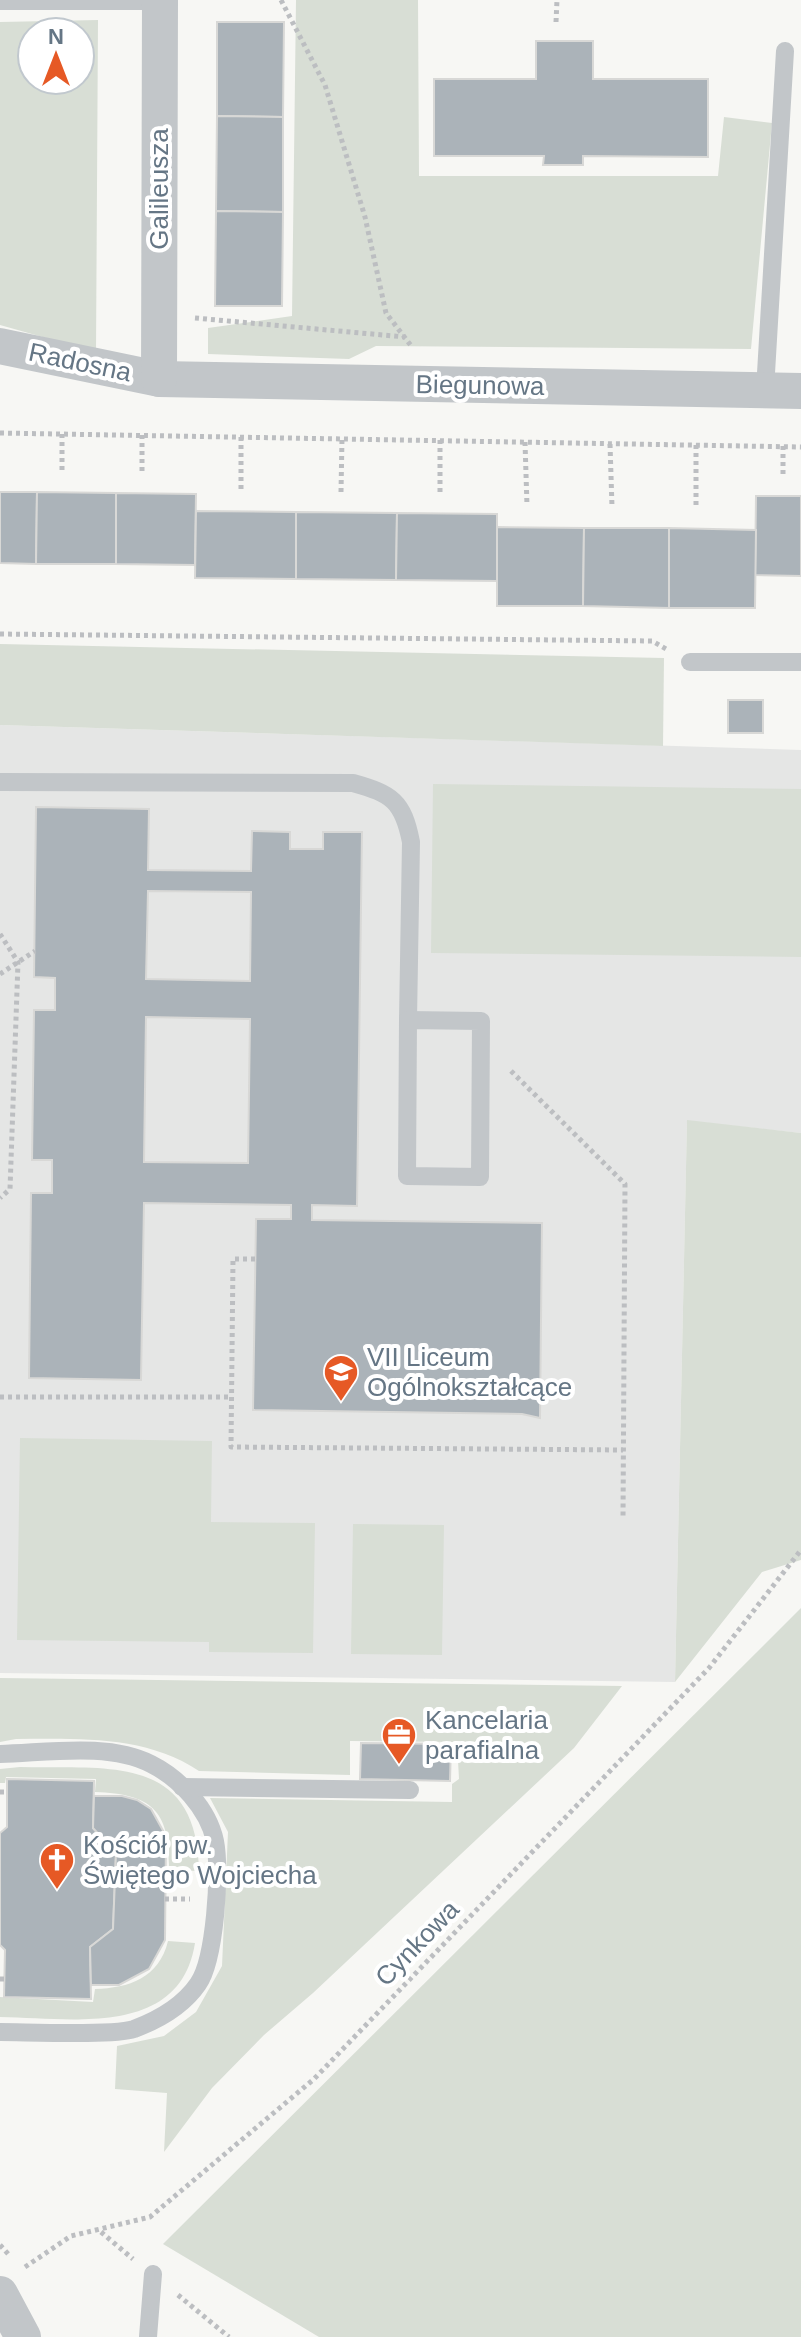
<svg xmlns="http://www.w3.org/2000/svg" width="801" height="2337" font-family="Helvetica,sans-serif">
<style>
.built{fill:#e5e6e5}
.green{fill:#d8ded5;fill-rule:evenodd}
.building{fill:#abb3b9;stroke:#d8d8d6;stroke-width:2;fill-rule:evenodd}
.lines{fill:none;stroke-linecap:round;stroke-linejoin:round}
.path{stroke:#bcbec1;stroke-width:5;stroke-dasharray:4 4;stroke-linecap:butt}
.service{stroke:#c2c6c9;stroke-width:18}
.minor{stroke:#c2c6c9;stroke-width:36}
.labels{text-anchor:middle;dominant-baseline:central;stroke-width:8;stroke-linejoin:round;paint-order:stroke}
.street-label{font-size:26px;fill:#657685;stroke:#fff}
.poi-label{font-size:26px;fill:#657685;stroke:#fff;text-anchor:start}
</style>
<rect width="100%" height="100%" fill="#f7f7f4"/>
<path class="built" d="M0 725 801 750V1133L687 1121 675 1682 0 1673Z"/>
<g class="green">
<path d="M296 0H418L419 176H718L724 117 772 123 751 349 376 346 349 359 208 354V328L292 316Z"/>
<path d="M98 20 96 352 0 325V22ZM32 32H80V80H32Z"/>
<path d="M0 644 664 658 663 746 0 725Z"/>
<path d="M433 784 801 789V957L431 953Z"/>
<path d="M687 1120 801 1133V1560L762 1572 675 1682Z"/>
<path d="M20 1438 212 1441 211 1522 315 1523 313 1653 209 1652V1642L17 1640Z"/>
<path d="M353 1524 444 1525 442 1655 351 1654Z"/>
<path d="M801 1608V2337H319L163 2244Z"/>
<path d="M0 1678 622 1686 574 1748 313 1993 264 2035 212 2088 164 2152 167 2093 115 2089 117 2046 164 2036 196 2012 222 1966 228 1832 210 1798 452 1802V1784L459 1779 457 1742 350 1741V1775L199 1771C145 1735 79 1739 16 1739L0 1742Z"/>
<path d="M20 1767C108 1769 197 1753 199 1871L169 1870C170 1812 154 1794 95 1792L96 1779 6 1777 5 1783H0V1769Z"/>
<path d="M168 1941 195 1943C180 2038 72 2018 0 2017V1997L93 2002 95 1989C129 1988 159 1978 168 1941Z"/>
</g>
<g class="building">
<path d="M217 22H284L283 117 217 116Z"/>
<path d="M536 41H593V79H708V157L583 156V165H543L544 156H434V79H536Z"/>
<path d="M217 116 283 117V212L216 211Z"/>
<path d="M216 211 283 212 282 306H215Z"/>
<path d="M0 492H37L36 564 0 563Z"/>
<path d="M37 492 116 493V564H36Z"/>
<path d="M116 493 196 494 195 565 116 564Z"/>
<path d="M756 496H801V576L755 575Z"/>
<path d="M196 511 296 512V579L195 578Z"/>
<path d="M296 512 397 513 396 580 296 579Z"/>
<path d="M397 513 497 514V581L396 580Z"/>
<path d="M497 527 584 528 583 606H497Z"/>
<path d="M584 528H669V608L583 606Z"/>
<path d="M669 528 756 530 755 608H669Z"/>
<rect x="728" y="700" width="35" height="33"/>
<path d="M36 807 149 809 148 870 251 871 252 831 290 832V849H323V832H362L357 1206 312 1205V1220L542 1223 540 1418 522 1414 253 1410 256 1219H291V1205L144 1203 141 1380 29 1378 31 1193H52V1160H32L34 1010H55V978L34 977ZM148 891 251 892 250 981 146 979ZM146 1017 250 1019 248 1163 144 1162Z"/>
<path d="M361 1743 451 1744 450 1781 360 1779Z"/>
<path d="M7 1779 94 1781 93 1828 116 1853 113 1929 90 1947 91 1999 4 1997 5 1950 0 1945V1833L7 1827Z"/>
<path d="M94 1796H122L137 1800 151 1809 166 1836 165 1940 149 1969 119 1985H91L90 1947 113 1929 116 1853 93 1828Z"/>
</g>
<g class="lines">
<g class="path">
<path d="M281 0 325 85 365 217 386 313 412 347"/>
<path d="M556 22 557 0"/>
<path d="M195 318 405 337"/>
<path d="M0 433 801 447"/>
<path d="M62 434V474"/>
<path d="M142 435V474"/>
<path d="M241 437V492"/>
<path d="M440 440V494"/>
<path d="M525 442 527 506"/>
<path d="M610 444 612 507"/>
<path d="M696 445V507"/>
<path d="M783 446V476"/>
<path d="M341 492 342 438"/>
<path d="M0 634 652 641 668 650"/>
<path d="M0 934 18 962 10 1189 0 1198"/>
<path d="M0 974 35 951"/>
<path d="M511 1071 625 1184 623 1519"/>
<path d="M255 1259H233L231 1447 623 1450"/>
<path d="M0 1397H231"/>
<path d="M0 1792H7"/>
<path d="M165 1899H190"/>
<path d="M0 1979H5"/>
<path d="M101 2232 133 2259"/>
<path d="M0 2245 10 2256"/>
<path d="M25 2267 71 2236 150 2217 314 2079 709 1668 801 1550"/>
<path d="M178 2295 229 2337"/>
</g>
<g class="service">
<path d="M0 1H160"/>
<path d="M765 390 785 51"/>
<path d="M690 662H801"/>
<path d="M0 782 353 783C392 794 403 801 411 842L408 1020"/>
<path d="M408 1020 481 1021 480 1177 407 1176Z"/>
<path d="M0 1754C46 1753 108 1742 151 1764 179 1778 208 1808 215 1841 221 1871 215 1960 198 1984 183 2006 158 2020 134 2029 113 2036 27 2032 0 2032"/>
<path d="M182 1787 410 1790"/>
<path d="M148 2337 153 2274"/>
</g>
<g class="minor">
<path d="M0 346 159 379 801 391"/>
<path d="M159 379 160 0"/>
<path d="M0 2294 23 2337"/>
</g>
</g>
<defs>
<symbol id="school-pin" viewBox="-11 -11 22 30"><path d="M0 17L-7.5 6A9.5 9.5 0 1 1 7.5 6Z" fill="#e65925" stroke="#fff"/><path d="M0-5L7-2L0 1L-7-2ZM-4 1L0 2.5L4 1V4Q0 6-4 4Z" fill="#fff"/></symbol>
<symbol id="office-pin" viewBox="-11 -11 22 30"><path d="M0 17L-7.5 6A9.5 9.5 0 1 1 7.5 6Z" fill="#e65925" stroke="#fff"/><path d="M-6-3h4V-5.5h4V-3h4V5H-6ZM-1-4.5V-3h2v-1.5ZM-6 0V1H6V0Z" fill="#fff"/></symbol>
<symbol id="church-pin" viewBox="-11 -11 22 30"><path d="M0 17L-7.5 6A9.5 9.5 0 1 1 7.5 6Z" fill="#e65925" stroke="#fff"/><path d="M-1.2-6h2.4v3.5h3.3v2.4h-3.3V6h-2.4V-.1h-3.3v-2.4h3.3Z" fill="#fff"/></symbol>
</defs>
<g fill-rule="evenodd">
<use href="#school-pin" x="321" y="1352" width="40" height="54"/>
<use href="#office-pin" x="379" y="1715" width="40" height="54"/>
<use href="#church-pin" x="37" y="1840" width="40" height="54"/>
</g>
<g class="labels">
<g class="street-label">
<text transform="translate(159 189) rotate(-90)">Galileusza</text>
<text transform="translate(80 362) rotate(12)">Radosna</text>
<text transform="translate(480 385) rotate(1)">Biegunowa</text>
<text transform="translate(417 1943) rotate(-46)">Cynkowa</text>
</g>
<g class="poi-label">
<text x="367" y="1357">VII Liceum<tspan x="367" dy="30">Ogólnokształcące</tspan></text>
<text x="425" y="1720">Kancelaria<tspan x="425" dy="30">parafialna</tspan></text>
<text x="83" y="1845">Kościół pw.<tspan x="83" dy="30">Świętego Wojciecha</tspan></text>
</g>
</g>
<g transform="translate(56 56)"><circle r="38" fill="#ffffff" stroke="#c1c8ce" stroke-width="2"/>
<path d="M0-6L14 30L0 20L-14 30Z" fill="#e65925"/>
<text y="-12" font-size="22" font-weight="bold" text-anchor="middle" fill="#657685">N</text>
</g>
</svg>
